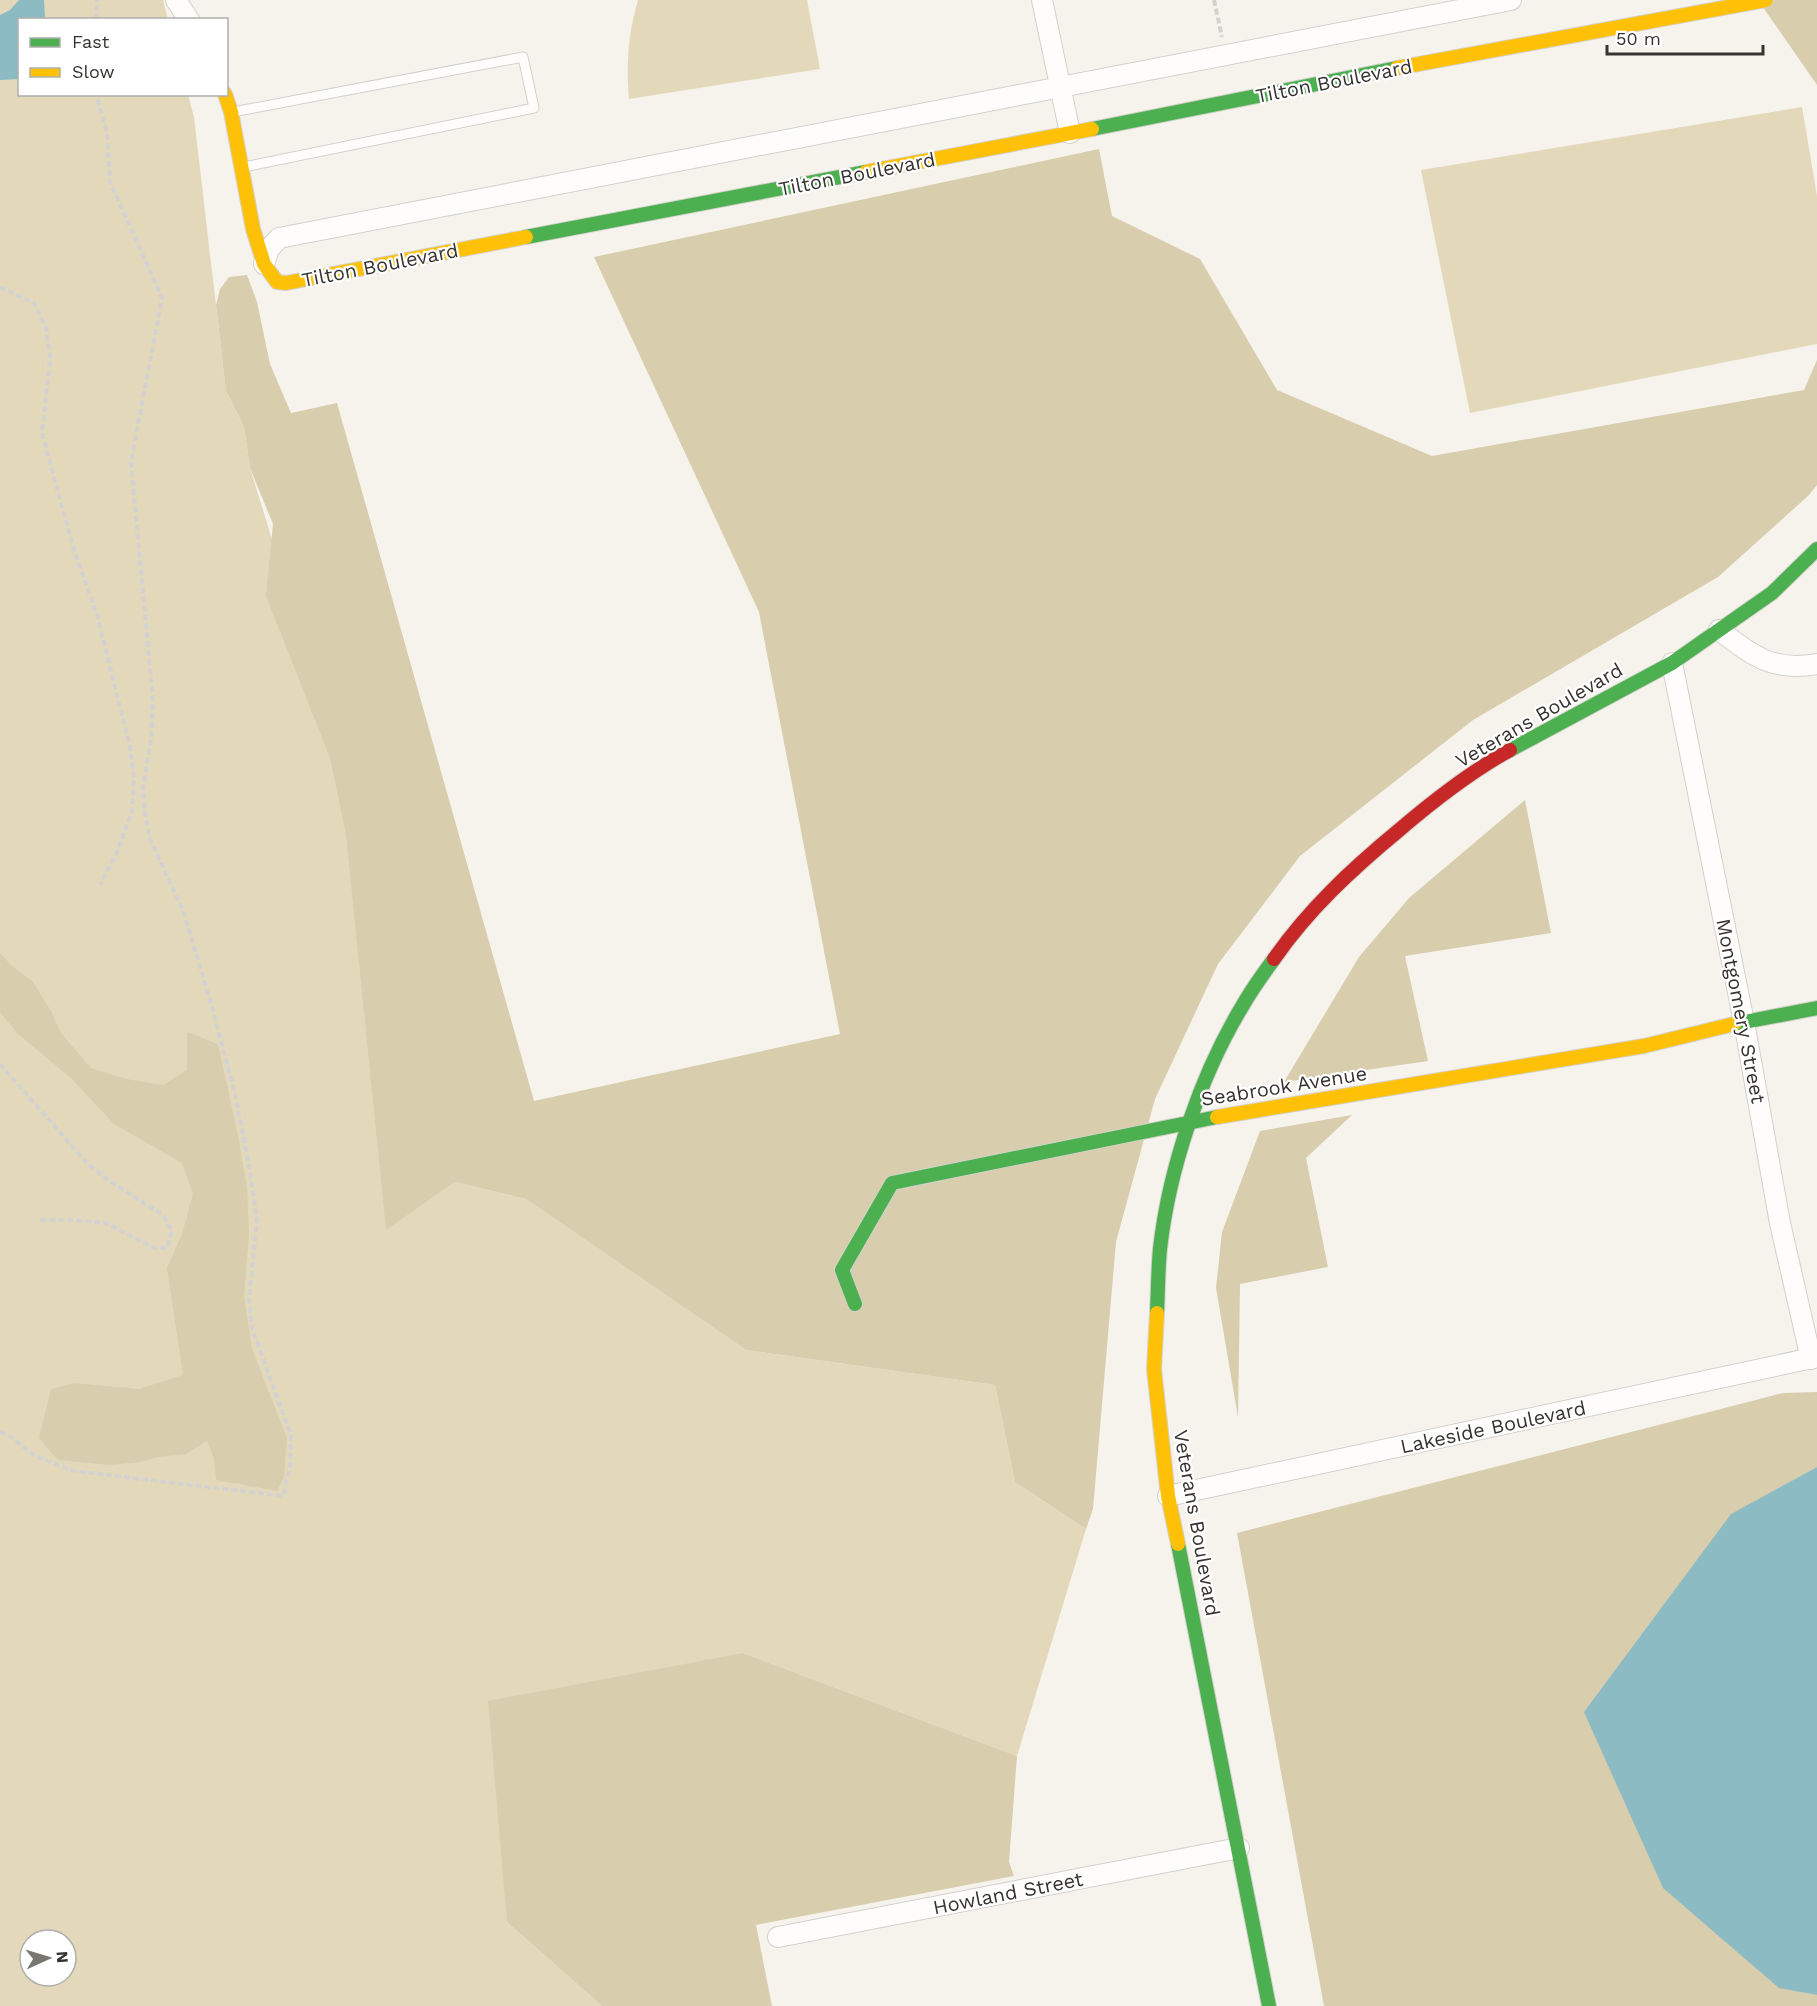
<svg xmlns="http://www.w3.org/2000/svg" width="1817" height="2006" font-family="'Work Sans',sans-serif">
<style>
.green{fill:#e3d9ba;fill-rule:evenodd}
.forest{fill:#d8cdad}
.water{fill:#8cbbc4}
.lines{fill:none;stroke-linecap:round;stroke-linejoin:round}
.lane-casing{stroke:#d3d1cc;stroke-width:11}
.street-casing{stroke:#d3d1cc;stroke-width:22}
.fast-casing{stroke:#d3d1cc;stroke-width:16}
.slow-casing{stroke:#d3d1cc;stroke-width:16}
.jam-casing{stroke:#d3d1cc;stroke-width:16}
.path{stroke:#d3d2d0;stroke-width:4;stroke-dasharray:6 3;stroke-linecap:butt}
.lane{stroke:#fefdfc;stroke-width:9}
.street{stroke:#fefdfc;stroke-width:20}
.fast{stroke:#4caf50;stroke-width:14}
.slow{stroke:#ffc107;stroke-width:14}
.jam{stroke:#c62828;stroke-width:14}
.labels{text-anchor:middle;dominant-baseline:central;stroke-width:4.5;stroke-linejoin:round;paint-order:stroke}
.street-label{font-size:20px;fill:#363430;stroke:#fff}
</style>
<rect width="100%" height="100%" fill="#f6f3ec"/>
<g class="green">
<path d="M0 0H163L168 19 20 20V94L188 95 194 117 226 391 244 427 250 468 345 776 398 1221 455 1182 526 1199 746 1350 995 1385 1015 1482 1086 1529 1017 1756 743 1653 507 1922 602 2006H0ZM30 1940H66V1976H30Z"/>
<path d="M638 0H807L820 69 629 99C626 64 628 34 638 0Z"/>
<path d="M1802 107 1817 196V344L1470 413 1421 170Z"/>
</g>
<g class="forest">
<path d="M1758 0H1817V85Z"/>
<path d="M1099 149 1112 216 1200 259 1277 390 1432 456 1804 390 1817 360V485L1809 495 1718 577 1473 720 1300 856 1218 964 1155 1099 1116 1242 1093 1509 1086 1529 1015 1482 995 1385 746 1350 526 1199 455 1182 386 1230 346 834 330 758 266 596 273 524 250 468 244 427 226 391 216 305 220 289 229 277 247 275 257 302 270 364 291 413 337 403 534 1101 840 1034 759 612 594 257Z"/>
<path d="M1525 800 1551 933 1405 956 1428 1061 1284 1082 1359 957 1409 898Z"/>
<path d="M0 953 12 966 32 981 51 1011 61 1033 91 1068 126 1079 163 1085 187 1070V1032L218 1044 239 1140 247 1188 249 1235 244 1296 252 1349 287 1438 284 1477 277 1491 216 1480 214 1458 207 1441 186 1454 158 1457 141 1462 109 1465 58 1460 39 1438 51 1389 74 1383 139 1389 183 1375 167 1268 182 1234 193 1194 182 1163 114 1124 72 1079 17 1033 0 1012Z"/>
<path d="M1352 1115 1306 1158 1328 1267 1240 1284 1238 1417 1216 1288 1222 1232 1260 1131Z"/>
<path d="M1817 1392V1467L1731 1515 1779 1987 1817 1995V2006H1324L1237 1533 1783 1393Z"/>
<path d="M743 1653 1017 1756 1009 1862 1014 1876 756 1925 772 2006H602L507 1922 488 1701Z"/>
</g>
<g class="water">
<path d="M19 0H44L45 19 20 20 19 79 0 80V15L10 10Z"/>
<path d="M1817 1467V1995L1779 1988 1663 1888 1584 1712 1731 1514Z"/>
</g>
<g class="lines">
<defs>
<path id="lane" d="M233 112 523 57 534 108 244 167"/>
<g id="street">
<path d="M176 0 189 20"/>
<path d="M1042 0 1070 133"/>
<path d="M264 264 269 249 279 238 1511 0"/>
<path d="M1719 630C1753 656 1773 672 1817 664"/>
<path d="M1672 663 1744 1022 1780 1223 1811 1359"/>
<path d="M1168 1496 1817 1357"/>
<path d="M778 1937 1239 1848"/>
</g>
<g id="fast">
<path d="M1092 129 1397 68"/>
<path d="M526 237 866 172"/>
<path d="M1510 750 1672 663 1772 593 1817 549"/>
<path d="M1734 1024 1817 1008"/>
<path d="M855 1304 842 1270 892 1183 1217 1117"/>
<path d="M1157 1313C1158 1292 1158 1270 1160 1249 1169 1168 1201 1074 1243 1005 1252 989 1263 974 1274 959"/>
<path d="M1178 1544 1269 2006"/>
</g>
<g id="slow">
<path d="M1397 68 1766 0"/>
<path d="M225 94 231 112 253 229 264 264 277 282 286 283 526 237"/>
<path d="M866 172 1092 129"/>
<path d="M1217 1117 1644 1046 1734 1024"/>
<path d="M1157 1313 1154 1369 1168 1496 1178 1544"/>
</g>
<path id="jam" d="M1274 959C1308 910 1352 869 1398 831 1433 801 1470 772 1510 750"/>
</defs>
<use href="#lane" class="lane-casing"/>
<use href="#street" class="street-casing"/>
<use href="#fast" class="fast-casing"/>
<use href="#slow" class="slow-casing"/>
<use href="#jam" class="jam-casing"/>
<g class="path">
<path d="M1214 0 1222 37"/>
<path d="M96 20 97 0"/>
<path d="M0 287 34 303 46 328 50 358 42 433 73 547 97 615 130 747 134 779 132 810 119 848 100 885"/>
<path d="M0 1064 87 1163 108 1180 163 1215 172 1231 167 1248H154L106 1223 69 1220H39"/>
<path d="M0 1432 8 1435 35 1456 74 1471 283 1496 290 1466 291 1436 252 1328 249 1300 257 1219 249 1166 235 1094 211 1004 184 913 150 839 145 815 143 789 151 739 153 701 131 462 162 298 110 182 107 133 96 94"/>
</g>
<use href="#lane" class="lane"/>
<use href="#street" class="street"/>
<use href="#fast" class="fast"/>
<use href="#slow" class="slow"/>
<use href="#jam" class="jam"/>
</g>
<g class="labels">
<g class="street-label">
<text transform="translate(1334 81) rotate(-11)">Tilton Boulevard</text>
<text transform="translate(857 174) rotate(-11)">Tilton Boulevard</text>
<text transform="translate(380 265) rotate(-11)">Tilton Boulevard</text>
<text transform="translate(1539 715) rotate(-30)">Veterans Boulevard</text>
<text transform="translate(1741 1011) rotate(79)">Montgomery Street</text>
<text transform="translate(1284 1086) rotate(-9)">Seabrook Avenue</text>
<text transform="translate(1493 1427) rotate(-12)">Lakeside Boulevard</text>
<text transform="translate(1197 1523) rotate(80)">Veterans Boulevard</text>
<text transform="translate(1008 1893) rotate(-11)">Howland Street</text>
</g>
</g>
<rect x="18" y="18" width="210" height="78" fill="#ffffff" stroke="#afaeac" stroke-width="1.5"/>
<rect x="30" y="38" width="30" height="9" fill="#4caf50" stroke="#afaeac" stroke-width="1.5"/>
<text x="72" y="48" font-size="18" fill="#363430">Fast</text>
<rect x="30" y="68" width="30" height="9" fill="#ffc107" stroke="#afaeac" stroke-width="1.5"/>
<text x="72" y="78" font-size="18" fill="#363430">Slow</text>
<g transform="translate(48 1958) rotate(86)"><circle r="28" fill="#ffffff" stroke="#afaeac" stroke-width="1.5"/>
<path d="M0-4.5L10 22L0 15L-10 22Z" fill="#797772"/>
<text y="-9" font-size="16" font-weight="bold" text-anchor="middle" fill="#363430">N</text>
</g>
<path d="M1607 45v9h156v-9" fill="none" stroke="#363430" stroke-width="3"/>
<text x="1616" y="45" font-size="18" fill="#363430" stroke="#ffffff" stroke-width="4.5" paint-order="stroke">50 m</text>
</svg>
